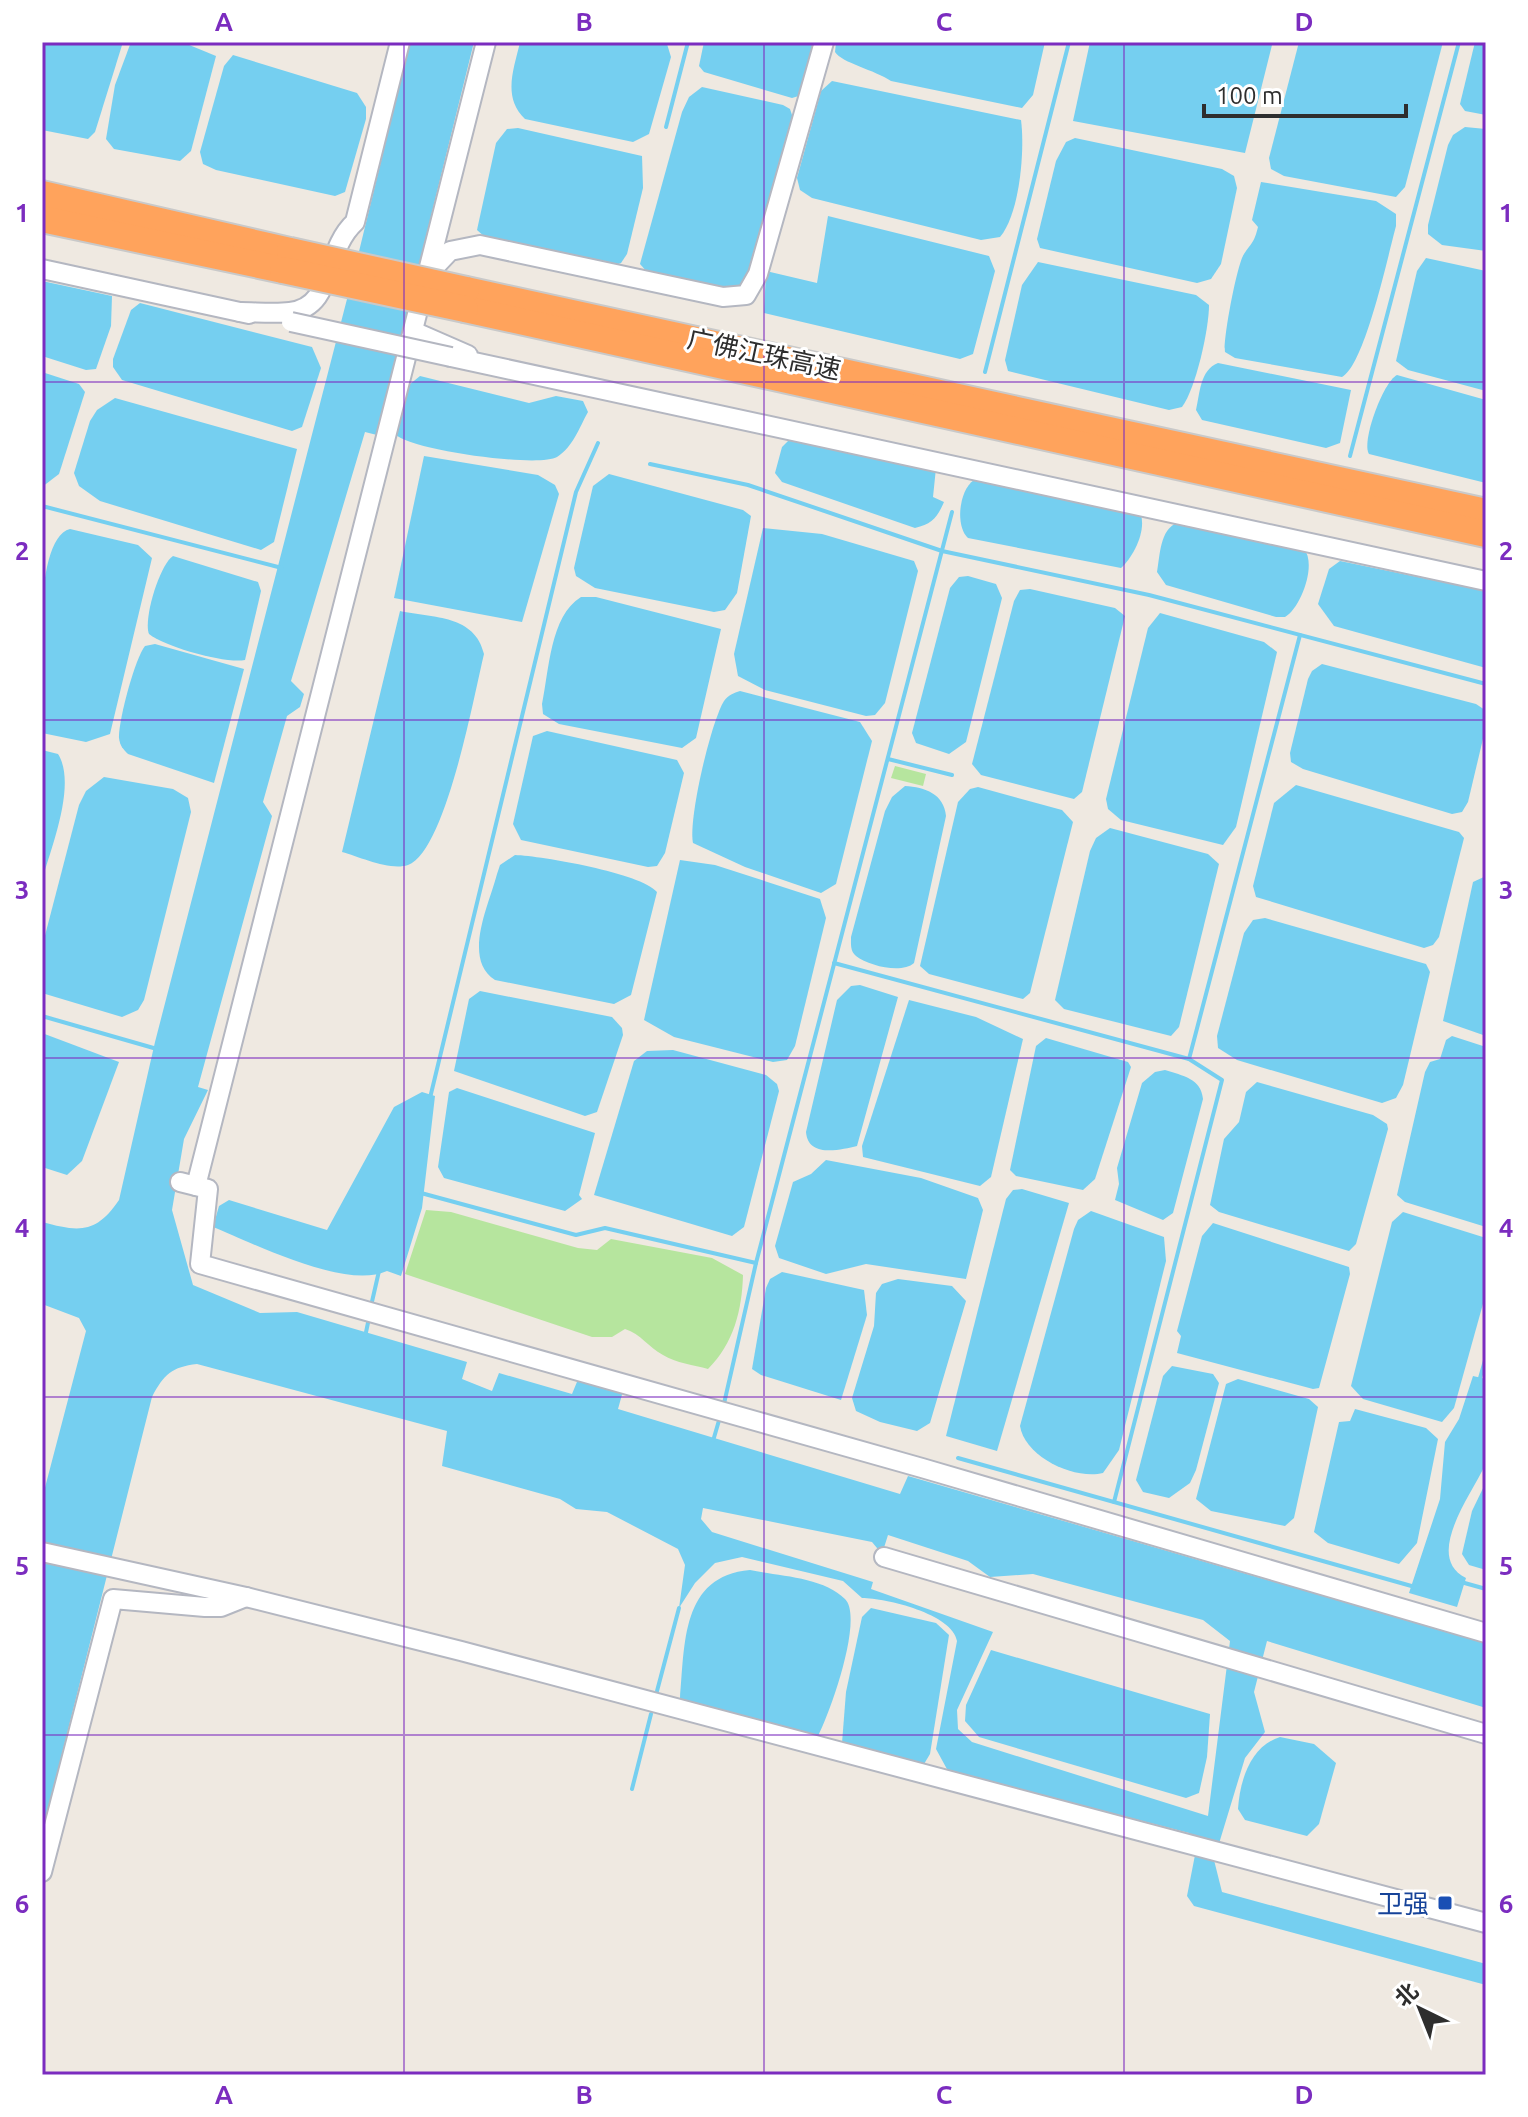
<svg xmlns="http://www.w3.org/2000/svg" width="1528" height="2117" font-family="Ubuntu,'Noto Sans SC',sans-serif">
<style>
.green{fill:#b6e59e}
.water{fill:#75cff0;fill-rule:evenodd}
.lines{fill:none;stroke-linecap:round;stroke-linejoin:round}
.stream{stroke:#75cff0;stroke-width:4}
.minor-casing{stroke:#b4b7c1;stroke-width:22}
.highway-casing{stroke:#c9c9c9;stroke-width:30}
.minor{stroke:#fff;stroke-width:18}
.highway{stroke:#ffa35c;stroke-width:26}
.minor-bridge-casing{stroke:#b4b7c1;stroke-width:22;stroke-linecap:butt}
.highway-bridge-casing{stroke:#c9c9c9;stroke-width:30;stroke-linecap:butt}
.minor-bridge{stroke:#fff;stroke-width:18}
.highway-bridge{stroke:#ffa35c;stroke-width:26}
.grid{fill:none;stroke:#7b2cbf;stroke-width:2;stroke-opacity:0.55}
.transit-dot{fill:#1a4fb4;stroke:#fff;stroke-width:3}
.labels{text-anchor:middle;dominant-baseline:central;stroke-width:6;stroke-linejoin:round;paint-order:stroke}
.street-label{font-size:26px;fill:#2e2e2e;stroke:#fff}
.transit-label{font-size:26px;fill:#164399;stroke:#fff;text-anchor:end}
.neatline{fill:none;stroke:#7b2cbf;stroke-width:3}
.grid-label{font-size:26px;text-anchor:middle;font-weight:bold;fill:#7b2cbf}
</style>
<rect width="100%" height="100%" fill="#efe9e1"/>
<g class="green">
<path d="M895 766 926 774 923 786 891 778Z"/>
<path d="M426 1210 451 1212 578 1248 597 1250 611 1239 712 1258 743 1275C742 1310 734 1343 708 1369 694 1365 676 1363 663 1355 648 1347 641 1334 625 1329L612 1337H592L405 1274Z"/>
</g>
<g class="water">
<path d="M42 42H123L95 132 88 139 42 130Z"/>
<path d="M131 42H182L216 56 191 151 180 161 114 149 106 139 115 85Z"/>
<path d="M410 42H474L377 435 365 432 291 681 304 694 300 707 287 716 263 802 272 816 198 1087 208 1090 184 1139 172 1210 193 1285 260 1313 297 1312 467 1362 462 1379 492 1391 499 1373 572 1394 579 1377 623 1391 618 1409 900 1494 908 1476 1486 1643V1708L1267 1641 1254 1692 1265 1732 1245 1758 1214 1860 1222 1892 1486 1964V1985L1194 1906 1187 1896 1195 1855 1189 1833 948 1771 936 1749 957 1641C953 1614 886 1598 862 1598L843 1581 742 1557 715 1563 695 1583 679 1608 685 1565 678 1549 607 1512 576 1509 560 1499 442 1466 447 1431 197 1364C172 1367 164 1374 152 1397L42 1833V1499L86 1331 79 1318 42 1304V1222C79 1232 96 1234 119 1200L155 1042 354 272ZM703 1508 872 1542 882 1554 888 1535 968 1561 990 1577 1033 1574 1203 1620 1230 1641 1208 1816 972 1742 958 1729 957 1710 993 1632 871 1589 873 1582 712 1532 701 1519Z"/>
<path d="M520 42 667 44 671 57 649 134 633 142 525 119C502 97 514 69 520 42Z"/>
<path d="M704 42H820L802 95 792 98 704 72 699 66Z"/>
<path d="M836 42H1045L1033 95 1022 108 891 81C875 70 842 63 835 52Z"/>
<path d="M1090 42 1272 45 1245 153 1073 121Z"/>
<path d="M1299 42H1443L1405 187 1396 197 1284 176 1271 169 1269 158Z"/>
<path d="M1475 42H1486V115L1465 111 1460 104Z"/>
<path d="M233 55 357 93 366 107V119L345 192 335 196 216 170 203 164 200 152 224 66Z"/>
<path d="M832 81 1021 120C1025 150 1020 213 1000 237L981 240 812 198 800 190 797 178 821 91Z"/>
<path d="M702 87 783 105 790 109 793 118 746 283 732 291 648 273 640 264 682 112 689 97Z"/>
<path d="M1465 127 1486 129V251L1442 245 1428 234V225L1448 145 1453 135Z"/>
<path d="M518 128 642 156 643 188 627 254 621 263 613 266 486 238 477 230 496 143 507 129Z"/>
<path d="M1075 138 1222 169 1234 176 1237 188 1221 264 1211 279 1197 283 1040 248 1037 239 1056 161 1066 142Z"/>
<path d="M1261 182 1376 201 1396 214V226C1388 255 1365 365 1342 377L1235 358 1225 352C1223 340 1237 264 1244 254 1252 242 1254 243 1258 227L1252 220Z"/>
<path d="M828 216 989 256 995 271 973 354 960 359 764 313 766 271 817 283Z"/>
<path d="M1426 258 1486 271V391L1408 370 1396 361 1417 271Z"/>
<path d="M1038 262 1196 295 1209 305C1209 329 1196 388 1182 407L1169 410 1008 371 1005 360 1022 285Z"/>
<path d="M42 281 112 296 111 326 96 369 86 370 42 356Z"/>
<path d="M140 303 312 347 321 368 302 427 292 431 122 380 113 367V359L131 310Z"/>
<path d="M1218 363 1351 390 1340 443 1326 448 1202 420 1196 410C1200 393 1200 370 1218 363Z"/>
<path d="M42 372 79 384 85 392 59 474 42 487Z"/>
<path d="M1397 375 1486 400V483L1369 454C1361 442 1383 382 1397 375Z"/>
<path d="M420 376 529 403 556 396 583 401 588 412C579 428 573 447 557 457 538 468 409 450 395 434L404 389Z"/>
<path d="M115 398 297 449 274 542 261 550 100 501 79 486 74 473 90 421 97 410Z"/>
<path d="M792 437 936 468 933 497 944 502C937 518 932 524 915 528L782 482 775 473 782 447Z"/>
<path d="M424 456 538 475 555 485 559 494 522 622 394 598Z"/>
<path d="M609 474 743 510 751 516 737 593 725 610 714 612 595 588 576 576 574 568 593 486Z"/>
<path d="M974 480 1141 515C1146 532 1133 557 1121 568L968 538C955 526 959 490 974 480Z"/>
<path d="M1177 523 1304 549C1317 564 1301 608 1285 617H1276L1166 585 1157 572C1160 556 1160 529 1177 523Z"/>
<path d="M763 528 822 534 914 561 918 571 885 703 875 715 866 716 765 690 738 676 734 654Z"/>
<path d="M70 529 138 545 152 558 110 734 86 742 42 733C42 697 30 539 70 529Z"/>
<path d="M173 556 258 582 261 591 245 660C226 664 165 647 149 634 143 619 160 564 173 556Z"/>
<path d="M1340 561 1486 591V668L1334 626 1318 604 1329 569Z"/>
<path d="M968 576 996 584 1002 598 966 742 949 754 916 743 912 733 950 588 959 577Z"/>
<path d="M1030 589 1115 608 1125 616 1082 792 1074 799 981 775 972 764 1014 601 1020 590Z"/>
<path d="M581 597H596L721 629 696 738 682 748 559 724 543 714 542 704C549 671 550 616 581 597Z"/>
<path d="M400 611C434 618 475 615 484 654 474 695 446 851 408 865 390 871 360 857 342 852Z"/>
<path d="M1160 613 1264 642 1277 652 1236 827 1223 845 1121 820 1108 809 1106 799 1148 628Z"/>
<path d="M155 644 244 669 214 783 128 754C123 749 120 746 119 738 118 722 135 658 145 646Z"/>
<path d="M1322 664 1476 704 1485 710 1486 726 1468 802 1462 812 1452 814 1303 769 1291 762 1290 753 1308 679 1312 671Z"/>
<path d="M740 691 860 722 872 741 836 884 821 893 745 867 693 843C688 819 711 722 724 701 728 695 734 693 740 691Z"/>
<path d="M547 731 677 760 684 773 665 853 657 866 648 867 521 840 513 824 533 736Z"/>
<path d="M42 750 58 754C77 784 51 848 42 880Z"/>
<path d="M104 777 173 789 188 798 191 812 144 1000 138 1010 122 1017 42 993V947L79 805 86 791Z"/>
<path d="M1296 785 1459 832 1464 838 1439 937 1433 945 1424 948 1256 897 1253 886 1274 803Z"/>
<path d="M905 786C925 787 944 794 946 816L914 963C902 974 869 966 856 956 850 951 851 944 851 937L885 811 892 797Z"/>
<path d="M978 787 1062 810 1073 822 1030 993 1023 999 929 974 920 966 958 802 970 789Z"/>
<path d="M1110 828 1208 854 1219 864 1179 1027 1171 1036 1064 1009 1055 1000 1090 851 1096 838Z"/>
<path d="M515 855C542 856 641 873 657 892L631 995 614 1004 495 980C462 959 489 905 497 874L500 865Z"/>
<path d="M680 860 715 865 820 899 826 918 795 1046 787 1060 773 1062 674 1037 644 1020Z"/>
<path d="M1486 876V1036L1443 1021 1473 882Z"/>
<path d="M1265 918 1426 964 1430 972 1403 1085 1396 1098 1382 1103 1237 1060 1218 1048 1217 1036 1244 933 1253 920Z"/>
<path d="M860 985 898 997 857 1146C840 1150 808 1158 806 1132L837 1000 851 986Z"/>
<path d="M480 991 612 1017 622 1028 623 1035 597 1112 585 1116 454 1071 469 999Z"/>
<path d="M909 1000 976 1017 1023 1039 991 1177 980 1186 863 1157 862 1146Z"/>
<path d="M42 1033 119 1062 82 1161 67 1175 42 1167Z"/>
<path d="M1452 1036 1486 1047V1227L1405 1202 1397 1195 1425 1072 1430 1062 1440 1059 1446 1040Z"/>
<path d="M1046 1038 1128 1062 1131 1067 1095 1179 1083 1190 1016 1176 1010 1170 1036 1046Z"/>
<path d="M673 1050 766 1075 777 1084 779 1091 744 1227 732 1236 594 1195 634 1061 647 1051Z"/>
<path d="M1165 1070C1183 1076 1201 1078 1203 1099L1173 1213 1163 1220 1115 1200 1119 1184 1117 1168 1142 1083 1155 1072Z"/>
<path d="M1257 1082 1373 1115 1387 1124 1388 1129 1356 1244 1349 1251 1219 1212 1210 1205 1224 1139 1239 1122 1246 1092Z"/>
<path d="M457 1088 595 1133 579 1195 582 1199 565 1211 444 1178 438 1167 449 1092Z"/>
<path d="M422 1092 435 1096 422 1208 401 1276 387 1271C345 1290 255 1244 213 1227L219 1206 229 1200 327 1230 394 1107Z"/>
<path d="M826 1160 921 1178 978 1198 983 1210 966 1279 866 1264 826 1274 779 1258 775 1246 793 1182 811 1174Z"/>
<path d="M1022 1189 1069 1203 997 1451 946 1436 1006 1199 1013 1190Z"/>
<path d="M1091 1211 1164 1237 1166 1261 1119 1450 1103 1473C1074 1480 1025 1457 1020 1426L1074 1229 1078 1220Z"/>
<path d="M1403 1212 1486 1238V1293L1454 1408 1442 1422 1363 1399 1351 1386 1392 1222Z"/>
<path d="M1213 1223 1349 1267 1350 1274 1319 1388 1313 1389 1177 1353 1181 1336 1177 1331 1202 1236Z"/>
<path d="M782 1272 864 1290 867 1315 841 1400 761 1375 752 1369 766 1288 770 1279Z"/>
<path d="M898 1279 952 1286 966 1301 930 1423 917 1431 880 1422 856 1411 852 1398 874 1326 876 1293 882 1284Z"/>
<path d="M1172 1366 1213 1374 1219 1383 1196 1470 1190 1483 1169 1498 1143 1492 1136 1480 1163 1376Z"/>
<path d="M1473 1376 1486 1379C1486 1399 1492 1449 1485 1465 1472 1494 1423 1557 1466 1578L1457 1607 1409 1593 1440 1499 1445 1442 1459 1419Z"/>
<path d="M1238 1379 1309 1399 1318 1407 1294 1518 1285 1526 1211 1511 1196 1499 1226 1384Z"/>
<path d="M1355 1409 1426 1428 1438 1439 1417 1543 1399 1564 1328 1543 1314 1532 1339 1422 1350 1421Z"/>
<path d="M1486 1482V1570L1469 1565 1462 1554 1472 1511Z"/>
<path d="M750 1570C779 1576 824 1577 845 1599 864 1618 830 1713 818 1736L680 1699C685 1644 681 1576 750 1570Z"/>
<path d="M871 1608 936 1623 949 1635 930 1754 924 1764 842 1743 846 1692 862 1617Z"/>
<path d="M991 1650 1210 1714 1207 1757 1199 1793 1186 1798 979 1737 965 1721 966 1705Z"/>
<path d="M1280 1737 1314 1744 1336 1763 1319 1824 1307 1836 1245 1820 1238 1809C1240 1779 1251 1746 1280 1737Z"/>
</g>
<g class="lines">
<g class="stream">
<path d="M666 127 688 42"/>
<path d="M985 372 1069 42"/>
<path d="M1350 456 1459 42"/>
<path d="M650 464 748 485 942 551 1149 595 1486 684"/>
<path d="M42 506 282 568"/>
<path d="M888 759 952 775"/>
<path d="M834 963 1189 1059 1222 1080 1114 1502"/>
<path d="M42 1016 157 1049"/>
<path d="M1189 1059 1300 635"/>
<path d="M430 1098 576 492 598 443"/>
<path d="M421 1193 576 1235 605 1228 756 1263"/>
<path d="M371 1306 379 1271"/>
<path d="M365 1337 369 1318"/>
<path d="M1480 1378 1486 1357"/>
<path d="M723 1408 756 1263 952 512"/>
<path d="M713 1441 720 1417"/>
<path d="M958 1458 1415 1587"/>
<path d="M1461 1582 1486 1589"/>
<path d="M657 1691 679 1608"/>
<path d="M632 1789 651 1714"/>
</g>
<defs>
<g id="minor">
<path d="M42 269 249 314"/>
<path d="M431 271 450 251 480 245 723 297 746 295 758 274 824 42"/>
<path d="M240 312C256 312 274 314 290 312 335 307 323 251 355 222L400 42"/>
<path d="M413 331 468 355"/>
<path d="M451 357 1486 581"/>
<path d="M180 1182 208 1189 200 1264 922 1468 1486 1633"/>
<path d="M196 1186 486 42"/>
<path d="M42 1552 246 1597 461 1651 1486 1923"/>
<path d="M884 1557 1486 1734"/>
<path d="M42 1872 113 1599 205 1607H221L246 1597"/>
</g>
<g id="highway">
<path d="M42 194 290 251"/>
<path d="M42 219 283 270"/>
<path d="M466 290 1486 512"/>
<path d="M465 309 1486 534"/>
</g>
</defs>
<use href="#minor" class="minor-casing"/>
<use href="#highway" class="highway-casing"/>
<use href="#minor" class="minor"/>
<use href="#highway" class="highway"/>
<defs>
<path id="minor-bridge" d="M291 322 451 357"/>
<g id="highway-bridge">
<path d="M290 251 466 290"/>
<path d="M283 270 465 309"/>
</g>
</defs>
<use href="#minor-bridge" class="minor-bridge-casing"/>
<use href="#highway-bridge" class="highway-bridge-casing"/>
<use href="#minor-bridge" class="minor-bridge"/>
<use href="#highway-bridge" class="highway-bridge"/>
</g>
<path class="grid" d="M404 42V2075M764 42V2075M1124 42V2075M42 382H1486M42 720H1486M42 1058H1486M42 1397H1486M42 1735H1486"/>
<rect class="transit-dot" x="1437" y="1895" width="16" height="16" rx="4"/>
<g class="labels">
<g class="street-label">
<text transform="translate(764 354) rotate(12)">广佛江珠高速</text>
</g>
<g class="transit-label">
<text x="1429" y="1903">卫强</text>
</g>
</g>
<rect width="1528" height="2117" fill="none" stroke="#ffffff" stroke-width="88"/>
<g transform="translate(1420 2009) rotate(317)" stroke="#ffffff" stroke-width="6" paint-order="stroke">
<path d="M0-6L14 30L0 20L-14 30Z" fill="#2e2e2e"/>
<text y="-12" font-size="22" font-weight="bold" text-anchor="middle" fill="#2e2e2e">北</text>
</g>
<path d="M1204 104v12h202v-12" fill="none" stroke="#2e2e2e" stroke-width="4"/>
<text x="1216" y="104" font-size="24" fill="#2e2e2e" stroke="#ffffff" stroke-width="6" paint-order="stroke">100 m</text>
<rect x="44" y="44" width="1440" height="2029" class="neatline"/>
<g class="grid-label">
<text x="224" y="31">A</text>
<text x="584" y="31">B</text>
<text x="944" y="31">C</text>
<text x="1304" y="31">D</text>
<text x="22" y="222">1</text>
<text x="1506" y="222">1</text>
<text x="22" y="560">2</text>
<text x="1506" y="560">2</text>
<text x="22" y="899">3</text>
<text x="1506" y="899">3</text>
<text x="22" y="1237">4</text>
<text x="1506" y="1237">4</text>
<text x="22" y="1575">5</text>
<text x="1506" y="1575">5</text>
<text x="22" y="1913">6</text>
<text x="1506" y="1913">6</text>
<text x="224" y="2104">A</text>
<text x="584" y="2104">B</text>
<text x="944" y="2104">C</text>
<text x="1304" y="2104">D</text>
</g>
</svg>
